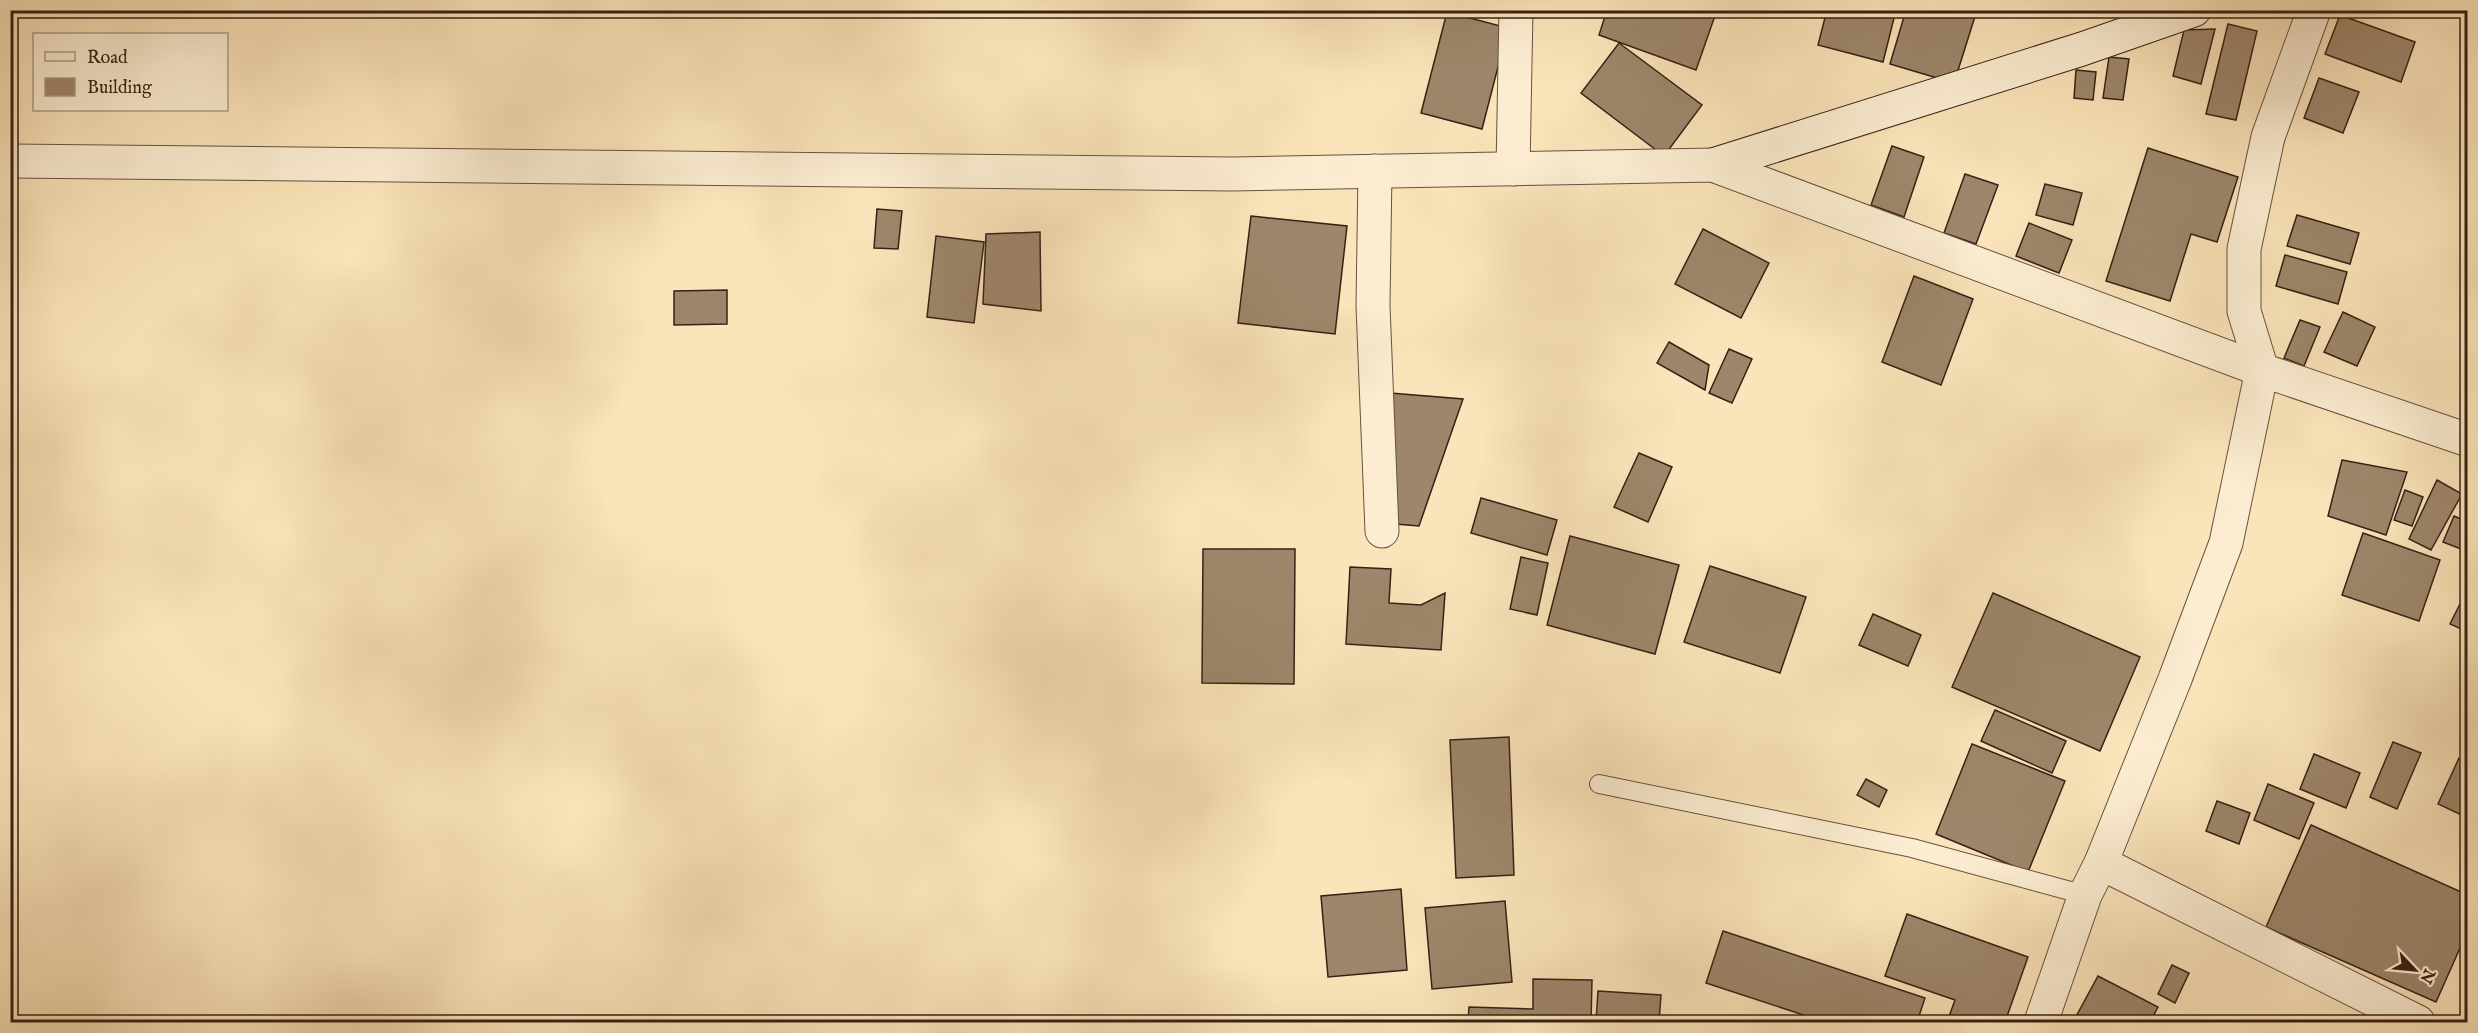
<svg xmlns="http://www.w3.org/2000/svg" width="2478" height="1033" font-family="'IM FELL English',serif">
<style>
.building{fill:#9d866b;stroke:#382016;stroke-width:1.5}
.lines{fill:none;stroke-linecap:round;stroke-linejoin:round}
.lane-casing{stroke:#68513f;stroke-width:20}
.street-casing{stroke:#68513f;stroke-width:35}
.secondary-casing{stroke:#382016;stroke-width:35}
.lane{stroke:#fcedd2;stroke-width:18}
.street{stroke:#fcedd2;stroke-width:33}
.secondary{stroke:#fcedd2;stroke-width:33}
</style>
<rect width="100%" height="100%" fill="#fae4b9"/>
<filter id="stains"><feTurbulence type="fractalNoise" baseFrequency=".00333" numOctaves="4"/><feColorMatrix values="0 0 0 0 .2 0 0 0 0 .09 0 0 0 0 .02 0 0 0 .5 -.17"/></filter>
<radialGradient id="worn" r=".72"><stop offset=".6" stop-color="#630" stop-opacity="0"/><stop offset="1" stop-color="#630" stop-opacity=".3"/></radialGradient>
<g class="building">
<path d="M1607 10H1717L1696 70 1599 35Z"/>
<path d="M1827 10H1896L1883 62 1818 45Z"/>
<path d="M1906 10H1977L1954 83 1890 64Z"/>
<path d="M2101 10H2176L2155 24Z"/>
<path d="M2397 10H2418L2417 15Z"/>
<path d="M1447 12 1508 28 1482 129 1421 113Z"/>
<path d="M2340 15 2415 42 2401 82 2325 54Z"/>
<path d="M2228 24 2257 31 2236 120 2206 114Z"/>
<path d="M2215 29 2201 84 2173 76 2184 30Z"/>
<path d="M1619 43 1702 105 1664 156 1581 93Z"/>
<path d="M2468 48V69L2461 67Z"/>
<path d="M2109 57 2129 59 2123 100 2103 98Z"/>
<path d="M2076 70 2096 72 2093 100 2074 98Z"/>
<path d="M2319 78 2359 92 2343 133 2304 118Z"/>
<path d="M1892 146 1924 157 1904 217 1871 205Z"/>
<path d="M2148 148 2238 177 2217 242 2191 234 2170 301 2106 281Z"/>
<path d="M1965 174 1998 185 1976 244 1944 233Z"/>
<path d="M2045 184 2082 193 2073 225 2036 215Z"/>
<path d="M877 209 902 211 898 249 874 248Z"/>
<path d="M2297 215 2359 233 2350 264 2287 246Z"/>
<path d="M1251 216 1347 226 1335 334 1238 323Z"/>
<path d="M2029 223 2072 240 2059 273 2016 256Z"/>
<path d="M1703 229 1769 263 1741 318 1675 284Z"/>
<path d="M1040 232 1041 311 983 304 986 234Z"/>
<path d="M936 236 984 242 974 323 927 317Z"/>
<path d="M2285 255 2347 272 2338 304 2276 286Z"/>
<path d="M1914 276 1973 299 1941 385 1882 362Z"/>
<path d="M727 290V324L674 325V291Z"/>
<path d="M2343 312 2375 327 2357 366 2324 352Z"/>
<path d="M2300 320 2320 327 2304 366 2284 358Z"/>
<path d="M1669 342 1709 365 1705 390 1657 363Z"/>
<path d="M1729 349 1752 359 1732 403 1709 393Z"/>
<path d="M1390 393 1463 399 1419 526 1395 524Z"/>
<path d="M1639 453 1672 467 1648 522 1614 507Z"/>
<path d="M2342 460 2407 472 2386 535 2328 516Z"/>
<path d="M2437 480 2462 494 2431 550 2409 539Z"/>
<path d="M2405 490 2423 497 2412 526 2394 520Z"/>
<path d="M1481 498 1557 520 1547 555 1471 533Z"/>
<path d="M2454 516 2468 522 2466 551 2443 542Z"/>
<path d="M2363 533 2440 560 2419 621 2342 595Z"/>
<path d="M1570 536 1679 565 1655 654 1547 625Z"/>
<path d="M1203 549H1295L1294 684 1202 683Z"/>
<path d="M1521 557 1548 563 1537 615 1510 609Z"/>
<path d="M1710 566 1806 597 1780 673 1684 642Z"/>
<path d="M1350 567 1391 569 1389 603 1421 605 1445 593 1441 650 1346 644Z"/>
<path d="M2468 588V632L2450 624Z"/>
<path d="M1993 593 2140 657 2100 751 1952 687Z"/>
<path d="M1873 614 1921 635 1908 666 1859 645Z"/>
<path d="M1995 710 2066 741 2052 773 1981 741Z"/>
<path d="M1509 737 1514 875 1456 878 1450 740Z"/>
<path d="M2393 742 2421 753 2397 809 2370 797Z"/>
<path d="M1972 744 2065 781 2028 872 1936 834Z"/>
<path d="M2314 754 2360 773 2346 808 2300 789Z"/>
<path d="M2459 758 2468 761V818L2438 804Z"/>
<path d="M1866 779 1887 790 1879 807 1857 795Z"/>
<path d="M2268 784 2314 803 2299 839 2254 820Z"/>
<path d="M2217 801 2250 813 2239 844 2206 831Z"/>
<path d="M2311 825 2468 895V930L2436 1002 2266 927Z"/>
<path d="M1401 889 1407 970 1328 977 1321 896Z"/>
<path d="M1505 901 1512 982 1432 989 1425 908Z"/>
<path d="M1907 914 2028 957 2005 1022H1947L1955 1000 1885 976Z"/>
<path d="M1723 931 1925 998 1917 1022H1825L1706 983Z"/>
<path d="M2172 965 2189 973 2175 1003 2158 994Z"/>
<path d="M2098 976 2158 1007 2150 1022H2121L2107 1015 2104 1022H2073Z"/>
<path d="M1533 979 1592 980 1591 1022H1468L1469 1007 1533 1009Z"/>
<path d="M1598 991 1661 995 1659 1022H1596Z"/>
</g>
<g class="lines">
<defs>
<path id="lane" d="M1599 784 1912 848 2085 895"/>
<g id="street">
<path d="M2314 10 2268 137 2244 249V311L2262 370 2468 440"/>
<path d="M10 161 1232 174 1713 165 2262 370 2226 543 2175 679 2101 863 2418 1022"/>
<path d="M1513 169 1516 10"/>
<path d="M1375 171 1373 306 1382 531"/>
<path d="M2041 1022 2085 895 2101 863"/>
</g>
<path id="secondary" d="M1713 165 2082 49 2194 10"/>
</defs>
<use href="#lane" class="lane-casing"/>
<use href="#street" class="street-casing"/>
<use href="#secondary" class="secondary-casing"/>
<use href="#lane" class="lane"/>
<use href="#street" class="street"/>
<use href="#secondary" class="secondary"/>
</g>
<rect width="2478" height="1033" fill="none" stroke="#fae4b9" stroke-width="36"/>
<rect x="12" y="12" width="2454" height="1009" fill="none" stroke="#382016" stroke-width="3"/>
<rect x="18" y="18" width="2442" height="997" fill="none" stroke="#382016" stroke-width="1.5"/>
<rect x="33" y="33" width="195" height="78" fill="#fcedd2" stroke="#ae9b87" stroke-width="1.5"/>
<rect x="45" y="52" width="30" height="9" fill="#fcedd2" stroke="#ae9b87" stroke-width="1.5"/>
<text x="87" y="63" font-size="18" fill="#382016">Road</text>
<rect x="45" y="78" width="30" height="18" fill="#9d866b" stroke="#ae9b87" stroke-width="1.5"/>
<text x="87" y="93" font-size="18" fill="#382016">Building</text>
<g transform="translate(2415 970) rotate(116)" stroke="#fcedd2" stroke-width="4.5" paint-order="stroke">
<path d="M0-4.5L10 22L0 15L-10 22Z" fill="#382016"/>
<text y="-9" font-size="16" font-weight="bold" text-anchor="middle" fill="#382016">N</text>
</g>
<rect width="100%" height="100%" filter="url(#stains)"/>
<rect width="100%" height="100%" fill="url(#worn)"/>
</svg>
